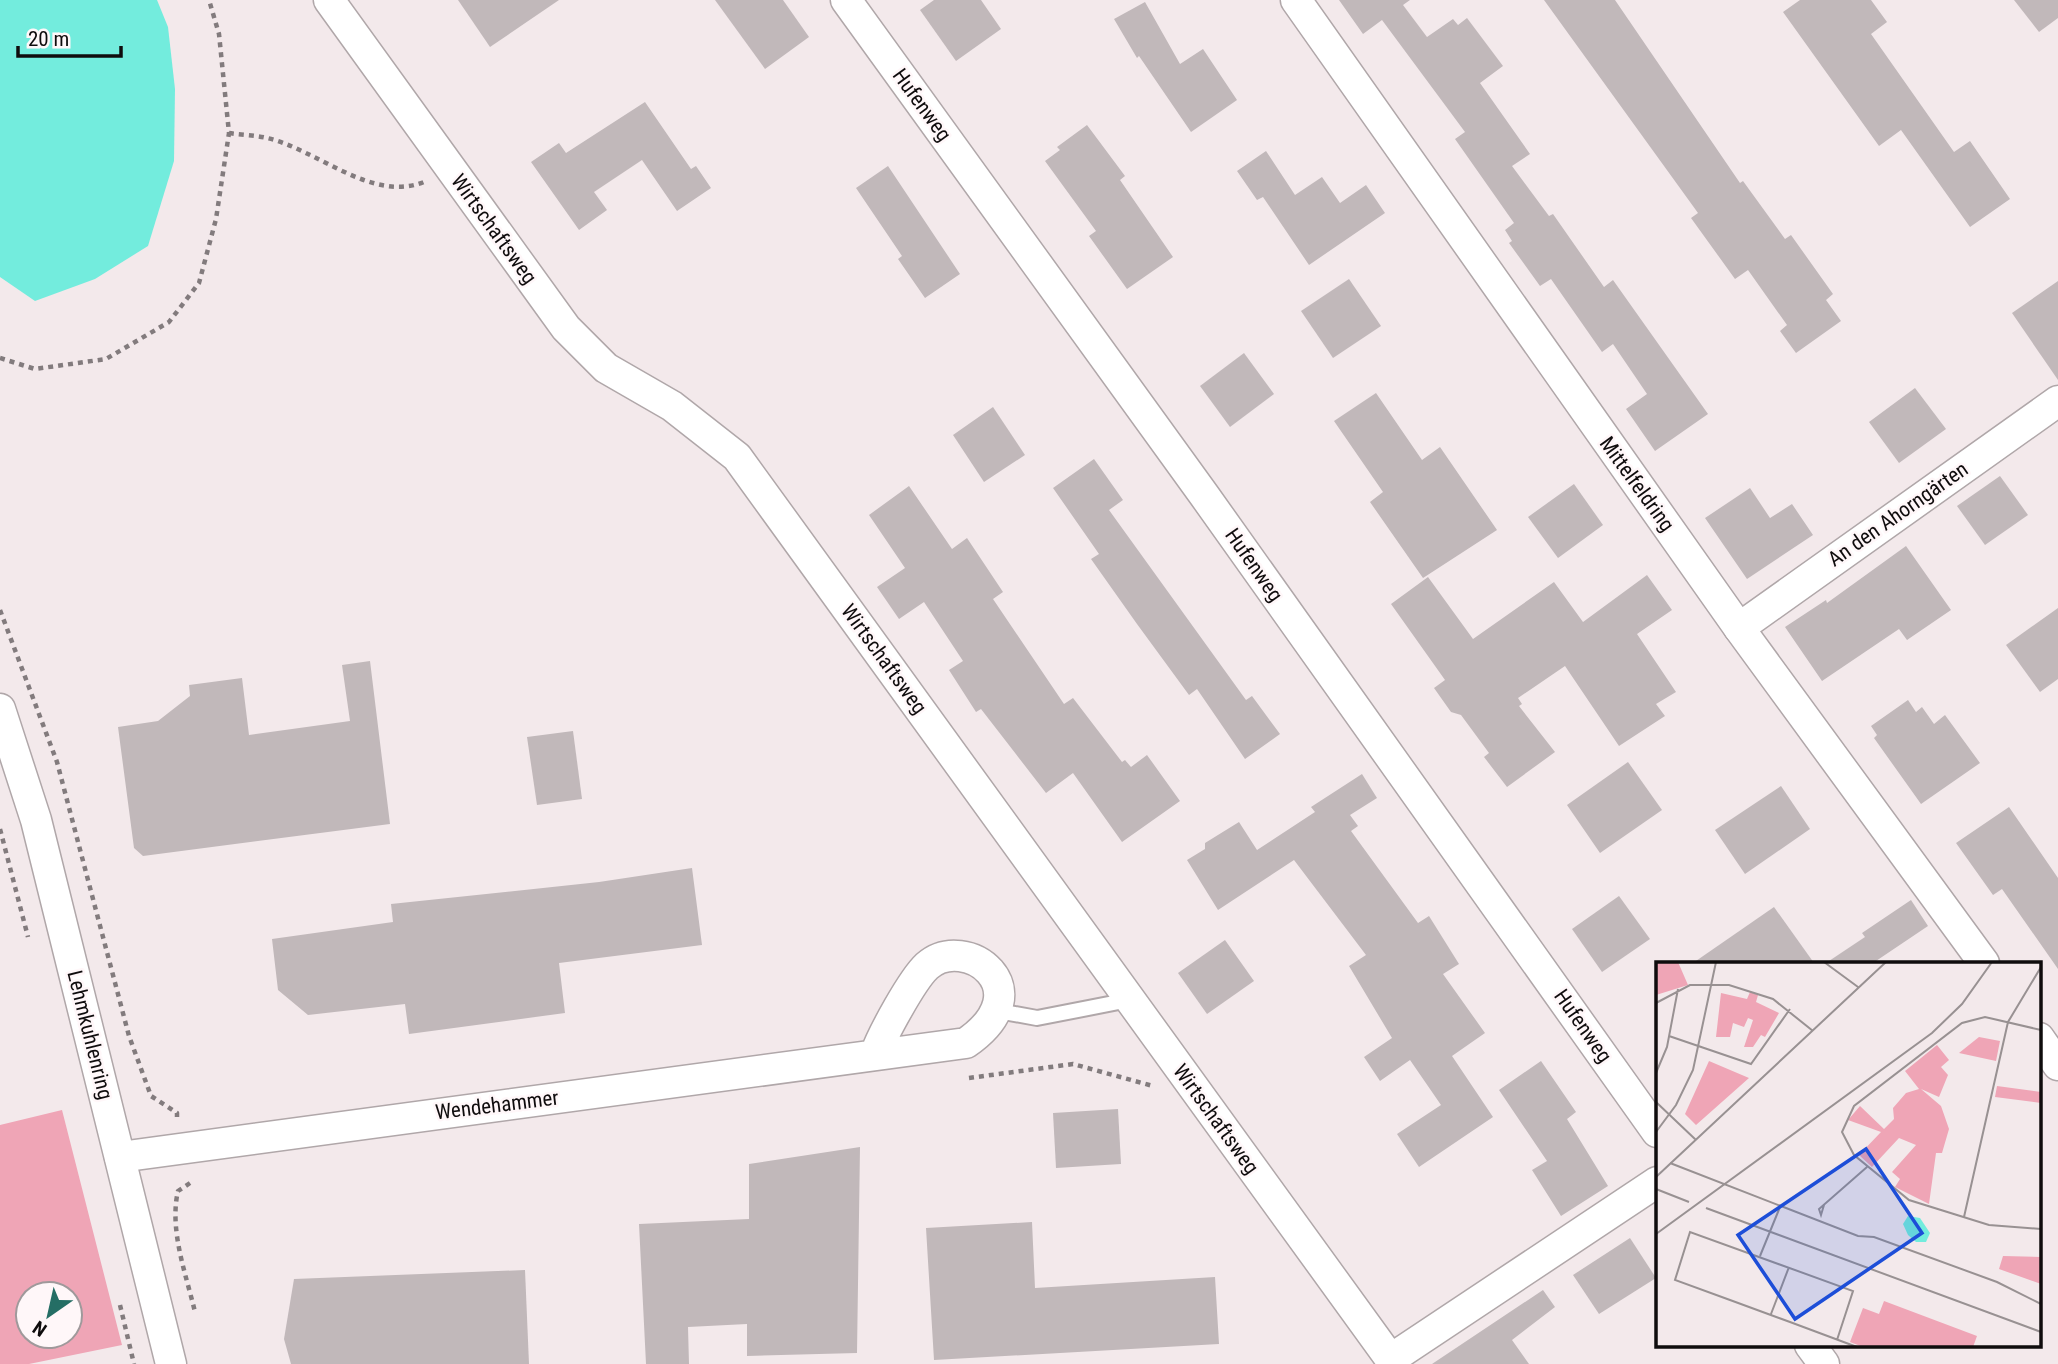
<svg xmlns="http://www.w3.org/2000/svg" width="2058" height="1364" font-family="'Roboto Condensed',sans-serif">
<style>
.green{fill:#efa5b6;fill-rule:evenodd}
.water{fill:#73ecdd}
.building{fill:#c1b8ba}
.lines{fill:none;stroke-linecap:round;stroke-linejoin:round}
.lane-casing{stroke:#b0a7a9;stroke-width:18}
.street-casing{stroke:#b0a7a9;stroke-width:33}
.path{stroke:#827b7d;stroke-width:4.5;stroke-dasharray:5 5;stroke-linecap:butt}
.lane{stroke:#fff;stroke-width:14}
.street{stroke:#fff;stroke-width:30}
.labels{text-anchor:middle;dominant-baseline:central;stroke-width:5;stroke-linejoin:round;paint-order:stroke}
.street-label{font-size:21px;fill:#0f0c0d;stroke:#fff7f9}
.inset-road{fill:none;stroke:#989192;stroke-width:2}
.view{fill:#1d4ed8;fill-opacity:0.15;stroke:#1d4ed8;stroke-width:3.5}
.inset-edge{fill:none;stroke:#0f0c0d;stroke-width:3.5}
</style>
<rect width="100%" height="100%" fill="#f3e9eb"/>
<path class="green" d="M62 1110 122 1345 29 1364H0V1125ZM28 1294H70V1336H28Z"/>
<path class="water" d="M0 0H157L168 27 175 89 174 161 148 246 95 279 35 301 0 277Z"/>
<g class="building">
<path d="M458 0H559L490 47Z"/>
<path d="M715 0H783L809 37 765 69Z"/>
<path d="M934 0H981L1001 29 956 61 920 10Z"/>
<path d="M1339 0H1410L1403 5 1427 37 1453 19 1458 25 1467 18 1503 66 1480 83 1530 154 1512 166 1549 216 1553 214 1604 287 1613 280 1708 414 1655 451 1626 409 1647 394 1613 344 1602 352 1551 279 1540 286 1509 243 1512 241 1505 230 1514 223 1455 139 1465 132 1382 20 1363 34Z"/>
<path d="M1544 0H1615L1740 183 1743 181 1785 239 1791 235 1833 294 1826 300 1841 321 1796 353 1780 331 1787 325 1748 270 1735 279 1691 218 1698 213Z"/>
<path d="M1800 0H1871L1887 22 1871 34 1954 152 1970 141 2010 199 1970 227 1901 130 1879 146 1783 12Z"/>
<path d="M2014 0H2058V18L2039 32Z"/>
<path d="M1145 2 1180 64 1203 49 1237 100 1191 132 1139 56 1137 58 1114 19Z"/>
<path d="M645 102 691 169 696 166 711 188 677 211 642 160 594 192 607 210 579 230 531 162 559 143 566 153Z"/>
<path d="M1087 125 1125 176 1120 180 1173 257 1127 289 1089 236 1096 231 1045 161 1060 150 1057 147Z"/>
<path d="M1266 151 1295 195 1322 177 1340 203 1366 185 1385 213 1309 265 1263 197 1257 200 1237 171Z"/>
<path d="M888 166 960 274 925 298 898 259 902 256 856 188Z"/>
<path d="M1349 279 1381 326 1333 358 1301 311Z"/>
<path d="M2058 281V380L2012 313Z"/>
<path d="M1244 353 1274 394 1230 427 1200 386Z"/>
<path d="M1915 388 1946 429 1899 463 1869 422Z"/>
<path d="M1376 393 1422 460 1440 447 1497 530 1423 578 1370 502 1383 492 1334 421Z"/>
<path d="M993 407 1025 455 984 482 953 435Z"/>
<path d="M1094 459 1123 500 1109 510 1246 700 1252 696 1280 734 1245 759 1197 689 1189 695 1137 624 1091 559 1099 554 1053 488Z"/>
<path d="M2000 476 2028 515 1985 545 1957 506Z"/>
<path d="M1574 484 1603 525 1558 558 1528 517Z"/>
<path d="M909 486 952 549 967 538 1003 592 993 599 1064 704 1073 698 1122 762 1125 760 1131 767 1147 755 1180 801 1122 842 1073 773 1046 793 981 709 976 712 949 670 963 661 924 602 899 619 877 587 905 568 869 515Z"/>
<path d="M1750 488 1770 518 1792 504 1813 535 1747 579 1705 518Z"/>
<path d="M1906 546 1951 610 1907 640 1899 629 1822 681 1785 627 1826 600 1827 603Z"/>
<path d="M1647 575 1672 610 1637 634 1676 692 1656 704 1665 716 1619 746 1565 666 1518 698 1522 704 1519 706 1555 752 1507 787 1484 757 1489 753 1461 715 1451 712 1434 688 1445 680 1391 604 1428 577 1473 639 1554 582 1583 622Z"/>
<path d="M2058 608V679L2040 692 2006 645Z"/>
<path d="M370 661 390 824 143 856 134 848 118 727 158 721 190 696 189 685 242 678 249 735 350 721 342 665Z"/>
<path d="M1908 700 1916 712 1922 707 1934 724 1945 715 1980 763 1921 804 1874 738 1877 735 1871 726Z"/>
<path d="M573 731 582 799 537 805 527 737Z"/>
<path d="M1628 762 1662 810 1600 853 1567 805Z"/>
<path d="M1362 774 1377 798 1350 815 1358 826 1351 831 1418 923 1429 916 1459 964 1443 974 1485 1033 1452 1056 1493 1117 1419 1167 1397 1134 1441 1105 1410 1060 1380 1081 1364 1057 1392 1038 1349 966 1366 955 1294 860 1218 910 1187 860 1205 849V843L1239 822 1257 850 1315 812 1311 807Z"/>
<path d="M1781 786 1810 829 1745 874 1715 830Z"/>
<path d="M2009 807 2058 878V969L2002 889 1993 895 1956 843Z"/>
<path d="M692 868 702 945 559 963 565 1013 409 1034 405 1004 308 1015 278 990 272 939 393 922 391 904 599 882Z"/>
<path d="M1619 896 1650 939 1602 972 1572 929Z"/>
<path d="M1911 900 1928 926 1873 963H1826L1865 937 1862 933Z"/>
<path d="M1774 907 1814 963H1693Z"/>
<path d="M1225 940 1254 981 1207 1014 1178 973Z"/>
<path d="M1541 1061 1576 1112 1567 1119 1608 1186 1561 1216 1532 1170 1547 1161 1499 1090Z"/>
<path d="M1118 1109 1121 1164 1056 1168 1053 1113Z"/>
<path d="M860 1147 857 1353 747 1356V1324L688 1327 689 1364H646L639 1224 749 1219V1164Z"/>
<path d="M1032 1222 1035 1288 1215 1277 1219 1344 934 1360 926 1228Z"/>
<path d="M1630 1238 1656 1278 1599 1314 1573 1275Z"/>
<path d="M525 1270 529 1364H291L284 1339 294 1279Z"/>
<path d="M1543 1290 1555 1307 1512 1340 1529 1364H1432Z"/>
</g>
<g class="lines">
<defs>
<path id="lane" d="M998 1011 1037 1018 1129 1000"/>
<g id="street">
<path d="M329 0 566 328 606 368 672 406 737 457 1394 1364"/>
<path d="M846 0 1204 495 1657 1132"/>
<path d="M1296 0 1739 628 1984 963"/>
<path d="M1739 628 2058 401"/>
<path d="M0 709 36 820 171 1364"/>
<path d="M2039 1038 2058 1065"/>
<path d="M120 1157 966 1043C1044 989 965 932 927 966 912 980 882 1035 875 1055"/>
<path d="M1810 1345 1824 1364"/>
<path d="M1391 1359 1657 1182"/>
</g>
</defs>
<use href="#lane" class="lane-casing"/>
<use href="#street" class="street-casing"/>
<g class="path">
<path d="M229 133C241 135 255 135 267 138 316 149 372 203 424 182"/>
<path d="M0 358 35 369 106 359 169 322 199 283 216 219 229 133 219 34 209 0"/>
<path d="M0 610 57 762 129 1036 151 1096 177 1113V1117"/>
<path d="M0 829 28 937"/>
<path d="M969 1078 1073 1064 1153 1086"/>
<path d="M190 1183 178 1191C169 1230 186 1274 195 1312"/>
<path d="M120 1305 134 1364"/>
</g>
<use href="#lane" class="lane"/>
<use href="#street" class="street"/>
</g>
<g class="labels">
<g class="street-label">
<text transform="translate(922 105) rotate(54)">Hufenweg</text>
<text transform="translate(494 229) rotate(54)">Wirtschaftsweg</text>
<text transform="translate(1637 484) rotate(54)">Mittelfeldring</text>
<text transform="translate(1898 514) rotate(-35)">An den Ahorngärten</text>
<text transform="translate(1254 565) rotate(55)">Hufenweg</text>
<text transform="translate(884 659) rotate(54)">Wirtschaftsweg</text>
<text transform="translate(1583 1026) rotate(55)">Hufenweg</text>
<text transform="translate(90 1035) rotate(76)">Lehmkuhlenring</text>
<text transform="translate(497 1105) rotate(-7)">Wendehammer</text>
<text transform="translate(1216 1119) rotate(54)">Wirtschaftsweg</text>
</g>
</g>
<g transform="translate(1656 962)">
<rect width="385" height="385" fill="#f3e9eb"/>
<path d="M0 0H22L32 23 0 33ZM94 30 102 33 100 40 123 51 109 75 105 73 97 85H88L97 58 92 56 88 65 77 61 74 75H60L65 31 91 37ZM323 75 344 79 340 99 303 91ZM281 83 293 98 285 105 292 113 283 135 265 127 285 144 293 167 286 191H280L273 242 239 225 244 217 236 210 260 183 243 176 216 205 203 193 225 170 192 158 204 144 228 167 238 157 237 146 250 131 263 127 249 109ZM53 99 93 116 40 163 29 152ZM341 124 385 130V141L339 135ZM347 294 385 295V322L343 307ZM228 339 321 374 317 385H207L194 380 207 346 223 352Z" fill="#efa5b6"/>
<path d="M252 254 264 256 274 271 270 280H260L252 273 247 262Z" fill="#73ecdd"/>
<path class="inset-road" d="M168 0 202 25M0 41 34 23H73L117 37 157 69M385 68 329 55 306 61 198 144 186 170 198 193 253 238 333 263 385 267M13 74 95 102 134 47M0 111 11 85 22 27M0 140 40 178M0 170 20 143 37 108 60 0M14 201 202 274 218 275 341 320 385 342M0 215 230 0M0 227 33 240M168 243 165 253 163 247 211 205M50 246 385 370M308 255 352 60 385 5M0 272 276 71 306 42 336 0M104 294 124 245M115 352 133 305M181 378 197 329 34 270 19 318 74 338 134 360 201 385"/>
<path class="view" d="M210 187 266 271 139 357 82 273Z"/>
<rect width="385" height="385" class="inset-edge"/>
</g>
<g transform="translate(49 1315) rotate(214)"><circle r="33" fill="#fff7f9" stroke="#9f999b" stroke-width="2"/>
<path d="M0-5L12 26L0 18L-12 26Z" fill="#256e65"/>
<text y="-10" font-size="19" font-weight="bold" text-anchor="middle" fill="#0f0c0d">N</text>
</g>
<path d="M18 46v10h103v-10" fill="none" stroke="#0f0c0d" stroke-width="3.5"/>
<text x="28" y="46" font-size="21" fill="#0f0c0d" stroke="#fff7f9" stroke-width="5" paint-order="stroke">20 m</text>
</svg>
